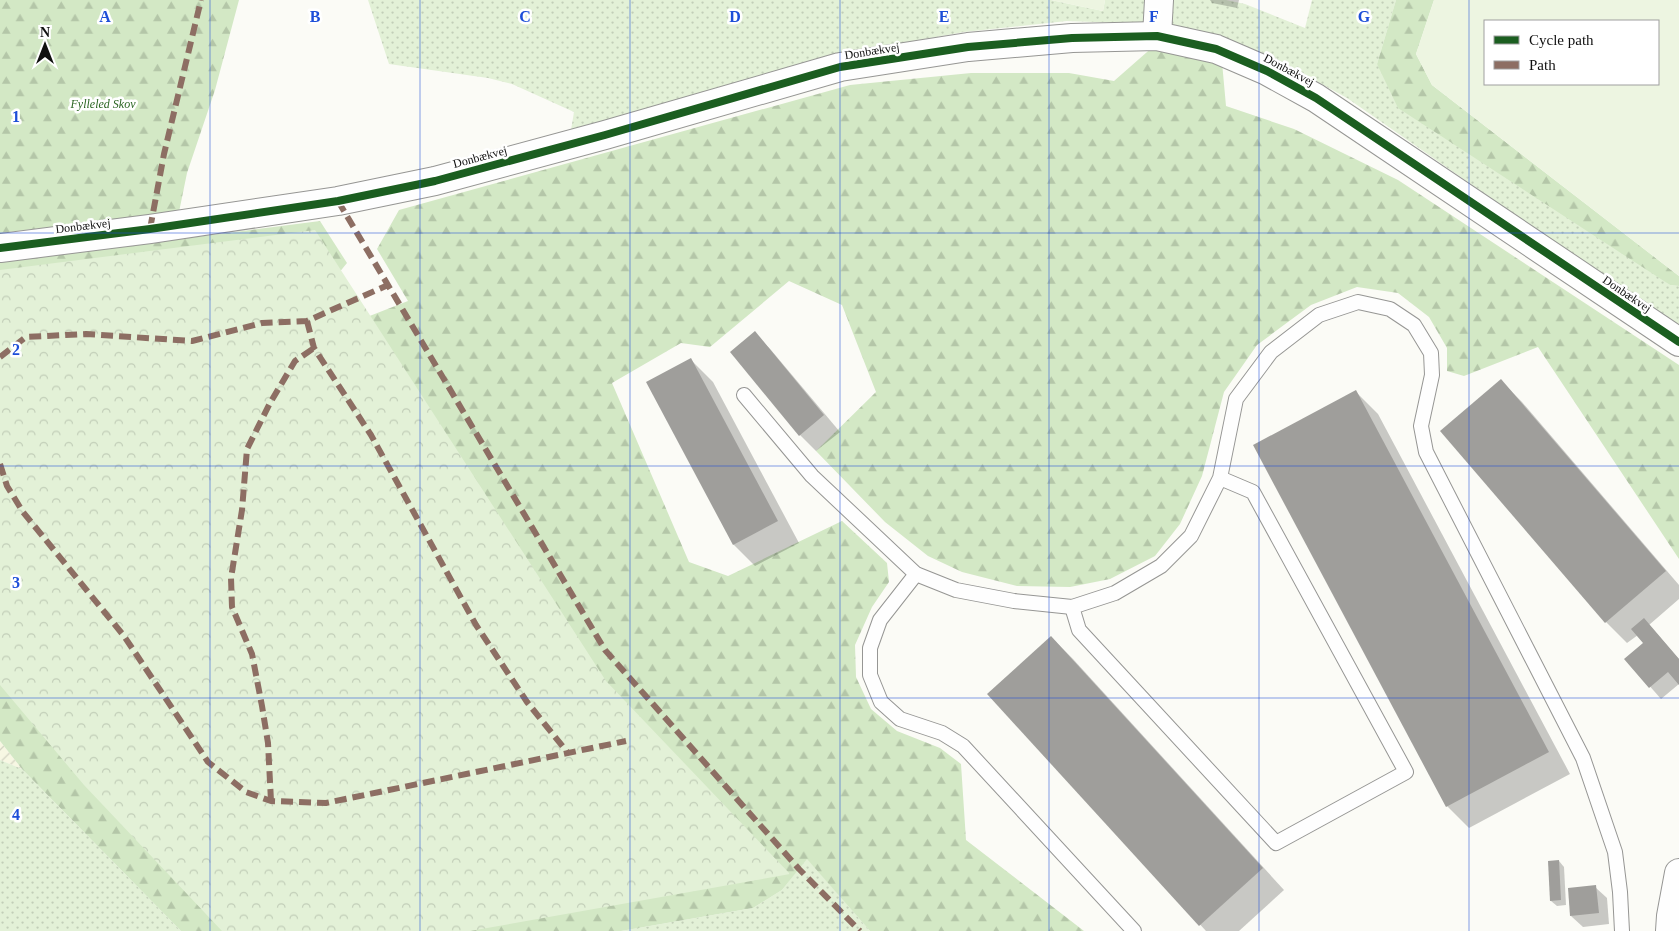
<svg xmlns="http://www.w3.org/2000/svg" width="1679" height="931" font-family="'Times New Roman',serif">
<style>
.farmland{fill:url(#farmland-furrows)}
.grass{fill:url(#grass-dots)}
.forest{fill:url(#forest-firs)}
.park{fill:url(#park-crowns)}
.pitch{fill:#edf5e1;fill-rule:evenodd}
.shadow{fill:#0003}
.building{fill:#9f9e9b}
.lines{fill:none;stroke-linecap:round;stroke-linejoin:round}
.lane-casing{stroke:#969694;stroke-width:16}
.street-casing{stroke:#969694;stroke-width:30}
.lane{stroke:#fefefe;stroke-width:14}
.street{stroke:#fefefe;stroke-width:28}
.quiet{stroke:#8d6e63;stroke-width:6;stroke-dasharray:12 6;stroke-linecap:butt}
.cycleway-casing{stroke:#fff;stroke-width:11}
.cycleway{stroke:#1b5e20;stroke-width:8}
.grid{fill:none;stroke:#1d4ed8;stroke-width:1;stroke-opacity:0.55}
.labels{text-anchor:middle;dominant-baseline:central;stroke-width:5;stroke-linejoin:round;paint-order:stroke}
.street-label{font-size:12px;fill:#101010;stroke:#fff}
.park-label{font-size:12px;font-style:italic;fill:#2a6522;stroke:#fff}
.grid-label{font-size:16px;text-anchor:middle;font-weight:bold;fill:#1d4ed8;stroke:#fff;stroke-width:5;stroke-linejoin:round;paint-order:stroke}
</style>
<defs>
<pattern id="farmland-furrows" width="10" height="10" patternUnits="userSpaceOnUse" patternTransform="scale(1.25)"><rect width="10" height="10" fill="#f7f7e3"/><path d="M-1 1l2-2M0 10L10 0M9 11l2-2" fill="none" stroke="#d3d3c2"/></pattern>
<pattern id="grass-dots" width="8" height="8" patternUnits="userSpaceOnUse" patternTransform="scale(1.25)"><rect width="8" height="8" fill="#e3f1d7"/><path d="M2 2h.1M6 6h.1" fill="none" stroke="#c2ceb8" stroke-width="1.8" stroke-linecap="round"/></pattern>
<pattern id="forest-firs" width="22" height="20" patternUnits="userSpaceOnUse" patternTransform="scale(1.25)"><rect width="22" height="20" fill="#d3e8c5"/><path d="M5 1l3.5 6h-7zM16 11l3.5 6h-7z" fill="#b4c6a8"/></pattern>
<pattern id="park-crowns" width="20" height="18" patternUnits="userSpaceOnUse" patternTransform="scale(1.25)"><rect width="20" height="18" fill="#e3f1d7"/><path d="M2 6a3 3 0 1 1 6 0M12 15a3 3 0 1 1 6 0" fill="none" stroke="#c2ceb8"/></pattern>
</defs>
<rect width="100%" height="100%" fill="#fbfbf6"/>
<path class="farmland" d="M0 741 22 769 0 760Z"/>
<g class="grass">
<path d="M368 0H1051L1103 11 1105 0H1226L1245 4 1305 28 1312 0H1396L1377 64 1670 285 1679 286V329L1347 98 1269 55 1196 29 1150 24 1067 21 964 32 834 55 571 130 574 112 512 84 488 78 389 64Z"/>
<path d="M0 760 22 769 181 931H0Z"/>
<path d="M807 858 870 931H621L753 908 782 890Z"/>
</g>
<g class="forest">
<path d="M0 0H239L215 90 187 173 179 212 0 233Z"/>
<path d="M1396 0H1434L1416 54 1432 85 1679 276V286L1670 285 1398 108 1377 64Z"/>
<path d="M1155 45 1221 51 1226 106 1294 129 1398 180 1679 365V559L1538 347 1464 376 1447 371V348L1429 317 1398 293 1357 287 1311 305 1257 345 1224 392 1202 476 1180 524 1155 556 1110 579 1070 587 1017 586 962 572 928 556 885 522 816 451 876 392 842 305 789 281 710 347 681 343 612 383 689 562 728 576 842 521 887 563 889 582 872 607 855 645 856 677 871 709 897 731 940 748 961 764 966 840 1084 931H870L807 859 782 890 753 908 621 931H181L22 769 0 741V262L320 221 347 263 316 301 326 333 408 301 377 249 399 210 850 85 971 73H1069L1114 81Z"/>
</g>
<path class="park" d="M315 230 606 681 790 874 470 931H222L84 785 0 685V270Z"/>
<g class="pitch">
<path d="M1051 0H1105L1103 11Z"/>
<path d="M1434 0H1679V276L1432 85 1416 54ZM1658 21V84H1485V21Z"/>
</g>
<g class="shadow">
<path d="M1210 0H1239L1237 8 1212 3Z"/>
<path d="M755 333 771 350 840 432 816 451 800 435Z"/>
<path d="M691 360 713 382 799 543 755 566 734 545Z"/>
<path d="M1501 381 1522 402 1679 585V599L1649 625 1679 659V684L1661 699 1626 659 1645 643 1638 635 1627 643 1606 622Z"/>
<path d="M1356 392 1378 414 1570 774 1469 828 1447 806Z"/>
<path d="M1051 637 1073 659 1284 890 1239 931H1206L989 694Z"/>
<path d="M1559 861 1564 867 1566 905 1557 906 1551 901Z"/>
<path d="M1595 887 1607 898 1609 924 1583 927 1571 916Z"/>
</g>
<g class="building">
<path d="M755 331 824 415 799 436 730 352Z"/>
<path d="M691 358 778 521 733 545 646 382Z"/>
<path d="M1501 379 1666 571 1605 623 1440 431Z"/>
<path d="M1356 390 1549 752 1446 807 1253 445Z"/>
<path d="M1644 618 1679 659V685L1668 672 1649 688 1624 659 1643 643 1631 629Z"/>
<path d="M1051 636 1263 868 1199 926 987 694Z"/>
<path d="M1559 860 1561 900 1550 901 1548 861Z"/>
<path d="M1596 885 1599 913 1570 916 1568 888Z"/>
</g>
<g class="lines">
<defs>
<g id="lane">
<path d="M744 395 812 476 916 574 956 590 1014 601 1072 607"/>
<path d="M1220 478 1253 492 1406 772 1276 843 1079 630 1072 607 1115 593 1161 566 1191 536 1220 478 1236 399 1271 352 1319 315 1358 302 1390 309 1414 325 1431 353 1432 375 1421 426 1426 452 1583 758 1615 852 1620 892 1622 931"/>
<path d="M916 574 880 620 870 648V675L881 702 900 719 942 733 963 746 1134 931"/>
</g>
<g id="street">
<path d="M1157 36 1159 0"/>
<path d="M0 248 150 229 338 201 435 181 605 135 840 67 968 47 1072 38 1157 36 1216 49 1267 71 1316 98 1679 342"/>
<path d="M1670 931 1671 916 1679 873"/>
</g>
</defs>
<use href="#lane" class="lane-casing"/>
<use href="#street" class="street-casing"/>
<use href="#lane" class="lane"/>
<use href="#street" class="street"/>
<g class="quiet">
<path d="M338 201 605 650 799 869 860 931"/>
<path d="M150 229 164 154 201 0"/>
<path d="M307 321 314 348 371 435 476 625 527 702 568 753"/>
<path d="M0 357 26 337 86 334 192 341 262 323 307 321 388 285"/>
<path d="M0 464 7 486 23 512 124 636 208 762 246 792 271 801 326 803 626 741"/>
<path d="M271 801 268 743 262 706 252 654 232 607 231 578 242 510 247 449 270 403 295 361 314 348"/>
</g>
<defs>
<path id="cycleway" d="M0 248 150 229 338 201 435 181 605 135 840 67 968 47 1072 38 1157 36 1216 49 1267 71 1316 98 1679 342"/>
</defs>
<use href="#cycleway" class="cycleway-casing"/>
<use href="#cycleway" class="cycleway"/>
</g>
<path class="grid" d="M210 0V931M420 0V931M630 0V931M840 0V931M1049 0V931M1259 0V931M1469 0V931M0 233H1679M0 466H1679M0 698H1679"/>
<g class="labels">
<g class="street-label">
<text transform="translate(872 51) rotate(-9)">Donbækvej</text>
<text transform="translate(1289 70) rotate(28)">Donbækvej</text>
<text transform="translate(480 157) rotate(-15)">Donbækvej</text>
<text transform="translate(83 226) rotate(-7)">Donbækvej</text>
<text transform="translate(1627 294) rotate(34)">Donbækvej</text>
</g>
<g class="park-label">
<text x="103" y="104">Fylleled Skov</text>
</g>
</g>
<g class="grid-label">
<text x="105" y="22">A</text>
<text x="315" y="22">B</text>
<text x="525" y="22">C</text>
<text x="735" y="22">D</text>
<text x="944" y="22">E</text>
<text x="1154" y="22">F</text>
<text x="1364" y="22">G</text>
<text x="16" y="122">1</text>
<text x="16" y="355">2</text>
<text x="16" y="588">3</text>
<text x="16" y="820">4</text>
</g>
<rect x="1484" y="20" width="175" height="65" fill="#ffffff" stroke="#9f9f9f"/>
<rect x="1494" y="36" width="25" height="8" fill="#1b5e20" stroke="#9f9f9f"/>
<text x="1529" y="45" font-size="15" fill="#101010">Cycle path</text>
<rect x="1494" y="61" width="25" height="8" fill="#8d6e63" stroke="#9f9f9f"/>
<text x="1529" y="70" font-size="15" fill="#101010">Path</text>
<g transform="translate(45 45)" stroke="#ffffff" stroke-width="4" paint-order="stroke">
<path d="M0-4L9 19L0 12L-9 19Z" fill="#101010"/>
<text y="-8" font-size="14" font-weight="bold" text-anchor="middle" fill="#101010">N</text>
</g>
</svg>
